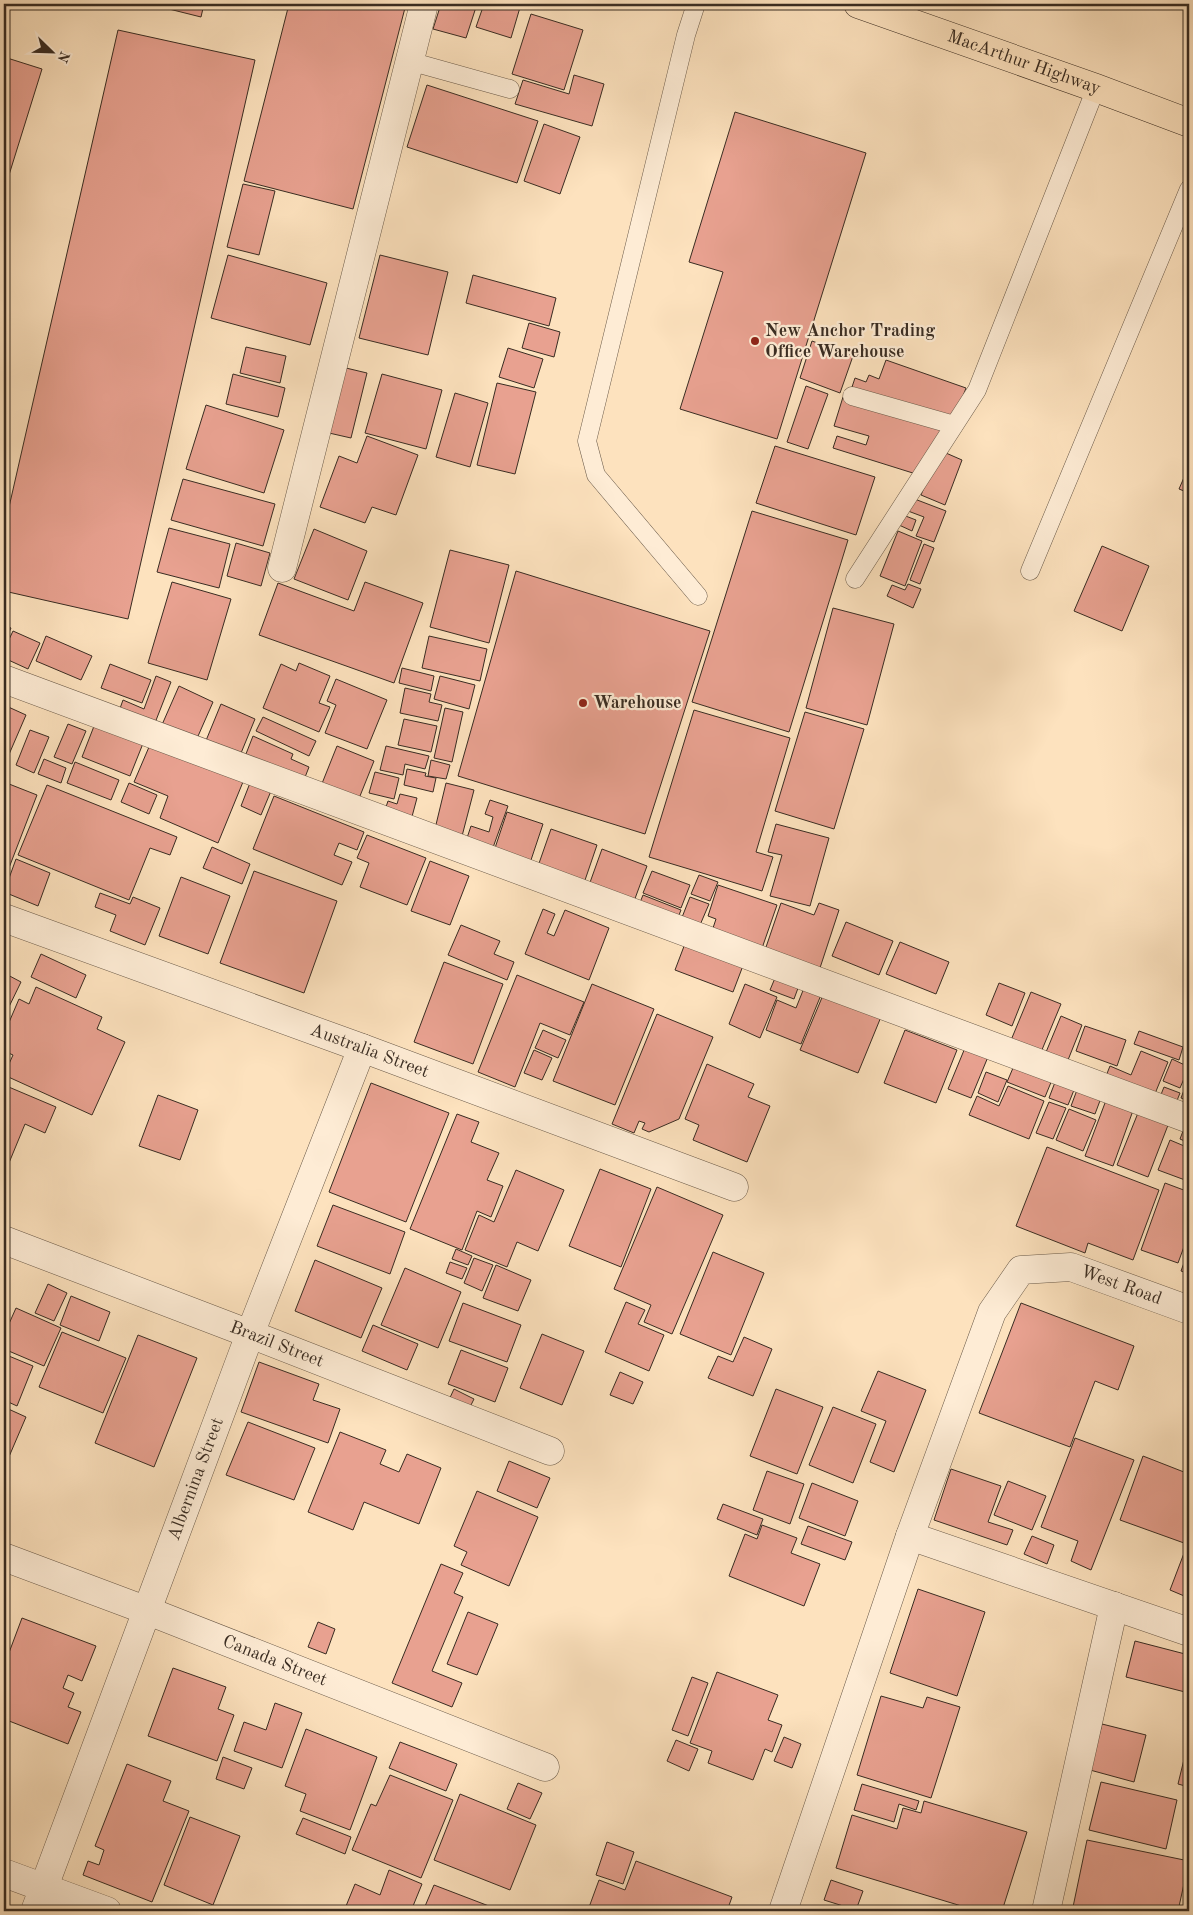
<svg xmlns="http://www.w3.org/2000/svg" width="1193" height="1915" font-family="'Old Standard TT',serif">
<style>
.building{fill:#e8a190;stroke:#392c22}
.lines{fill:none;stroke-linecap:round;stroke-linejoin:round}
.lane-casing{stroke:#6a5a49;stroke-width:19}
.street-casing{stroke:#6a5a49;stroke-width:29}
.highway-casing{stroke:#392c22;stroke-width:29}
.lane{stroke:#feecd5;stroke-width:18}
.street{stroke:#feecd5;stroke-width:28}
.highway{stroke:#fde2be;stroke-width:28}
.poi-dot{fill:#8f2418;stroke:#feecd5;stroke-width:2}
.labels{text-anchor:middle;dominant-baseline:central;stroke-width:4.5;stroke-linejoin:round;paint-order:stroke}
.street-label{font-size:18px;fill:#392c22;stroke:#feecd5}
.poi-label{font-size:18px;font-weight:bold;fill:#392c22;stroke:#feecd5;text-anchor:start}
</style>
<rect width="100%" height="100%" fill="#fde2be"/>
<filter id="stains"><feTurbulence type="fractalNoise" baseFrequency=".004" numOctaves="4"/><feColorMatrix values="0 0 0 0 .2 0 0 0 0 .09 0 0 0 0 .02 0 0 0 .5 -.17"/></filter>
<radialGradient id="worn" r=".72"><stop offset=".6" stop-color="#630" stop-opacity="0"/><stop offset="1" stop-color="#630" stop-opacity=".3"/></radialGradient>
<g class="building">
<path d="M149 4H204L201 17Z"/>
<path d="M289 4H406L353 209 244 181Z"/>
<path d="M441 4H477L466 38 433 29Z"/>
<path d="M484 4H521L511 38 476 27Z"/>
<path d="M531 14 583 30 564 90 512 74Z"/>
<path d="M118 30 255 60 128 619 4 591V529Z"/>
<path d="M4 57 42 69 4 191Z"/>
<path d="M574 75 604 84 592 126 515 104 523 80 569 94Z"/>
<path d="M427 85 538 121 517 183 407 147Z"/>
<path d="M735 112 866 153 777 439 680 409 723 272 689 262Z"/>
<path d="M544 124 580 137 560 194 524 181Z"/>
<path d="M243 184 275 191 259 255 227 247Z"/>
<path d="M228 255 327 283 310 345 211 318Z"/>
<path d="M380 255 448 272 428 355 359 338Z"/>
<path d="M473 275 556 298 549 326 466 303Z"/>
<path d="M529 323 560 332 554 357 522 348Z"/>
<path d="M812 341 853 356 840 393 800 378Z"/>
<path d="M246 347 286 356 280 383 240 373Z"/>
<path d="M508 348 543 359 534 388 499 377Z"/>
<path d="M886 360 966 388 953 423 852 387 855 378 866 382 869 375 879 379Z"/>
<path d="M346 368 367 373 351 438 329 433Z"/>
<path d="M233 374 285 388 278 417 226 404Z"/>
<path d="M382 374 442 390 426 449 365 433Z"/>
<path d="M497 383 536 392 515 474 477 465Z"/>
<path d="M806 386 828 394 808 449 787 442Z"/>
<path d="M455 393 488 403 470 467 436 457Z"/>
<path d="M843 397 945 428 916 474 833 448 837 436 866 445 869 436 834 426Z"/>
<path d="M206 405 284 430 264 493 186 469Z"/>
<path d="M367 436 418 455 396 515 372 507 365 523 320 507 339 456 357 463Z"/>
<path d="M775 446 875 477 856 535 756 503Z"/>
<path d="M939 450 962 460 945 505 921 495Z"/>
<path d="M1189 466V493L1179 489Z"/>
<path d="M183 479 275 504 263 546 171 520Z"/>
<path d="M912 498 946 511 934 542 916 536 924 517 908 511Z"/>
<path d="M752 511 848 540 789 732 692 702Z"/>
<path d="M903 515 916 520 912 531 899 525Z"/>
<path d="M169 528 230 544 219 588 157 572Z"/>
<path d="M314 529 367 551 348 600 294 579Z"/>
<path d="M898 531 922 541 905 586 880 576Z"/>
<path d="M236 543 270 553 261 586 227 576Z"/>
<path d="M924 544 934 548 920 584 910 580Z"/>
<path d="M1102 546 1149 566 1122 631 1074 611Z"/>
<path d="M450 550 509 565 489 643 430 627Z"/>
<path d="M516 571 710 631 645 834 458 776Z"/>
<path d="M172 582 231 599 207 680 148 663Z"/>
<path d="M365 582 423 603 394 683 259 635 278 583 354 611Z"/>
<path d="M908 584 921 589 913 608 887 596 892 585 905 590Z"/>
<path d="M833 608 894 624 867 725 806 708Z"/>
<path d="M4 625 11 628 4 643Z"/>
<path d="M13 631 40 643 28 669 4 658V650Z"/>
<path d="M46 636 92 656 81 680 36 661Z"/>
<path d="M429 636 487 649 480 681 422 668Z"/>
<path d="M299 663 330 676 319 703 330 707 319 732 263 708 281 664 296 671Z"/>
<path d="M110 664 151 680 142 703 101 688Z"/>
<path d="M402 668 434 676 431 691 399 683Z"/>
<path d="M156 676 171 682 153 728 118 714 123 700 144 709Z"/>
<path d="M440 676 475 685 469 709 434 699Z"/>
<path d="M336 679 387 700 367 749 325 733 336 705 327 701Z"/>
<path d="M179 686 213 702 195 743 161 727Z"/>
<path d="M405 688 431 694 429 702 442 705 438 721 400 713Z"/>
<path d="M221 704 255 719 239 758 205 743Z"/>
<path d="M4 705 26 715 4 766Z"/>
<path d="M445 708 463 712 452 762 434 758Z"/>
<path d="M694 710 790 738 756 852 773 857 762 891 649 857Z"/>
<path d="M805 712 864 729 834 829 775 811Z"/>
<path d="M263 717 316 741 309 756 256 731Z"/>
<path d="M404 719 437 726 431 752 398 745Z"/>
<path d="M96 721 144 741 130 776 82 757Z"/>
<path d="M68 724 86 731 72 764 54 757Z"/>
<path d="M30 730 49 737 34 773 16 765Z"/>
<path d="M253 736 293 754 291 759 309 767 302 785 244 759Z"/>
<path d="M152 740 245 777 218 843 160 818 168 796 134 782Z"/>
<path d="M337 746 374 761 356 806 319 791Z"/>
<path d="M386 746 429 756 425 769 405 764 403 775 380 770Z"/>
<path d="M44 759 66 768 61 783 38 774Z"/>
<path d="M431 760 450 765 446 779 428 776Z"/>
<path d="M75 762 119 780 111 800 67 783Z"/>
<path d="M407 769 426 773 425 776 436 778 433 792 404 785Z"/>
<path d="M375 772 399 778 394 799 369 793Z"/>
<path d="M4 782 37 795 7 873 4 872Z"/>
<path d="M129 783 157 795 149 814 121 802Z"/>
<path d="M250 783 271 791 261 815 241 806Z"/>
<path d="M446 783 474 790 461 840 434 833Z"/>
<path d="M47 785 177 837 170 855 150 848 129 900 18 855Z"/>
<path d="M400 794 417 798 410 824 383 816 388 801 397 804Z"/>
<path d="M274 796 364 832 357 850 339 843 334 855 352 862 342 885 253 849Z"/>
<path d="M490 800 508 806 491 853 465 844 471 826 489 832 493 817 485 814Z"/>
<path d="M507 812 543 824 529 866 493 854Z"/>
<path d="M776 824 829 838 810 906 770 896 782 855 768 852Z"/>
<path d="M551 829 597 845 583 886 537 869Z"/>
<path d="M367 835 426 858 407 905 360 887 369 863 357 858Z"/>
<path d="M212 847 250 864 242 884 203 868Z"/>
<path d="M602 849 647 866 633 904 588 888Z"/>
<path d="M16 859 50 873 38 906 4 892Z"/>
<path d="M430 861 469 876 450 925 411 911Z"/>
<path d="M254 871 337 901 304 993 220 963Z"/>
<path d="M652 871 690 885 681 908 643 893Z"/>
<path d="M699 875 718 882 710 901 691 894Z"/>
<path d="M181 877 230 896 208 954 159 936Z"/>
<path d="M718 885 777 905 760 954 710 937 716 919 708 916Z"/>
<path d="M100 893 130 904 133 897 160 908 145 945 110 931 116 915 95 907Z"/>
<path d="M643 895 681 910 675 925 637 910Z"/>
<path d="M690 897 709 904 697 932 679 925Z"/>
<path d="M781 903 814 915 819 903 839 910 818 974 763 956Z"/>
<path d="M543 909 555 914 547 933 554 936 565 910 609 928 589 980 525 954Z"/>
<path d="M846 922 893 941 879 975 832 956Z"/>
<path d="M461 925 500 941 494 954 514 962 507 980 448 955Z"/>
<path d="M686 941 744 963 733 992 675 970Z"/>
<path d="M900 942 949 962 936 994 886 974Z"/>
<path d="M41 954 86 975 76 998 31 977Z"/>
<path d="M444 962 503 984 473 1064 414 1042Z"/>
<path d="M778 971 801 980 794 999 770 990Z"/>
<path d="M4 973 21 982 5 1015H4Z"/>
<path d="M517 975 584 1002 570 1035 540 1023 515 1087 478 1072Z"/>
<path d="M806 983 823 990 801 1044 766 1030 777 1000 796 1008Z"/>
<path d="M999 983 1025 993 1012 1026 986 1015Z"/>
<path d="M592 984 654 1009 615 1105 553 1081Z"/>
<path d="M745 984 777 997 760 1038 729 1024Z"/>
<path d="M36 987 102 1017 97 1029 125 1042 92 1115 4 1075 13 1055 4 1051V1034L19 999 29 1004Z"/>
<path d="M826 988 883 1012 858 1073 800 1050Z"/>
<path d="M1031 992 1061 1004 1039 1057 1009 1045Z"/>
<path d="M657 1014 713 1037 679 1119 649 1132 642 1129 645 1123 639 1121 634 1133 612 1124Z"/>
<path d="M1061 1016 1082 1025 1066 1065 1044 1057Z"/>
<path d="M1085 1026 1126 1040 1117 1066 1076 1051Z"/>
<path d="M543 1030 566 1040 558 1058 535 1048Z"/>
<path d="M905 1030 957 1050 936 1103 884 1083Z"/>
<path d="M1139 1031 1183 1047 1179 1060 1134 1044Z"/>
<path d="M967 1043 990 1052 971 1098 948 1089Z"/>
<path d="M534 1050 552 1058 542 1080 524 1073Z"/>
<path d="M1141 1051 1168 1062 1152 1101 1104 1081 1110 1066 1131 1075Z"/>
<path d="M1172 1059 1189 1067 1180 1088 1163 1081Z"/>
<path d="M1016 1061 1054 1075 1045 1097 1007 1082Z"/>
<path d="M707 1064 754 1084 748 1097 770 1106 747 1162 693 1140 699 1125 685 1119Z"/>
<path d="M986 1072 1007 1080 998 1102 978 1093Z"/>
<path d="M1057 1077 1076 1085 1068 1105 1049 1098Z"/>
<path d="M1189 1077V1101L1181 1098Z"/>
<path d="M1080 1082 1104 1090 1095 1114 1071 1106Z"/>
<path d="M371 1083 449 1113 406 1222 329 1192Z"/>
<path d="M4 1085 56 1107 45 1133 25 1124 4 1175Z"/>
<path d="M1008 1086 1044 1101 1029 1139 969 1115 977 1096 999 1106Z"/>
<path d="M1164 1087 1180 1093 1174 1108 1158 1102Z"/>
<path d="M158 1095 198 1110 180 1160 139 1146Z"/>
<path d="M1108 1095 1135 1105 1113 1166 1085 1156Z"/>
<path d="M1049 1102 1066 1108 1053 1139 1036 1133Z"/>
<path d="M1140 1108 1170 1120 1148 1177 1117 1165Z"/>
<path d="M1069 1109 1096 1120 1083 1151 1056 1140Z"/>
<path d="M457 1114 479 1122 471 1142 499 1153 487 1180 503 1186 491 1217 477 1211 462 1250 410 1229Z"/>
<path d="M1186 1123 1189 1124V1143L1180 1139Z"/>
<path d="M1170 1140 1189 1148V1170L1185 1180 1158 1170Z"/>
<path d="M1047 1147 1159 1190 1133 1260 1088 1243 1085 1253 1016 1226Z"/>
<path d="M600 1169 651 1189 621 1267 569 1246Z"/>
<path d="M516 1170 564 1190 538 1251 517 1242 507 1267 465 1250 479 1215 494 1222Z"/>
<path d="M1165 1183 1189 1192V1233L1178 1263 1141 1250Z"/>
<path d="M657 1187 723 1215 672 1334 644 1322 651 1305 614 1289Z"/>
<path d="M333 1205 405 1232 390 1274 317 1246Z"/>
<path d="M456 1249 472 1256 468 1265 452 1259Z"/>
<path d="M1189 1249V1274L1181 1271Z"/>
<path d="M713 1252 764 1273 731 1355 680 1334Z"/>
<path d="M474 1258 493 1265 482 1291 464 1283Z"/>
<path d="M315 1260 382 1288 361 1338 295 1311Z"/>
<path d="M450 1262 467 1268 462 1279 446 1273Z"/>
<path d="M496 1265 531 1280 518 1311 483 1298Z"/>
<path d="M405 1268 461 1292 438 1348 381 1325Z"/>
<path d="M48 1284 67 1293 54 1321 35 1313Z"/>
<path d="M71 1296 110 1312 99 1341 60 1325Z"/>
<path d="M626 1302 645 1310 638 1324 664 1335 649 1371 605 1352Z"/>
<path d="M463 1303 521 1325 507 1362 449 1341Z"/>
<path d="M1021 1303 1134 1346 1118 1390 1095 1381 1070 1447 979 1413Z"/>
<path d="M16 1308 61 1328 44 1366 4 1349V1335Z"/>
<path d="M373 1325 418 1344 407 1370 362 1351Z"/>
<path d="M62 1332 126 1358 103 1413 39 1387Z"/>
<path d="M542 1334 584 1351 562 1405 520 1388Z"/>
<path d="M138 1335 197 1358 154 1467 95 1443Z"/>
<path d="M744 1337 772 1349 753 1396 708 1378 718 1356 733 1362Z"/>
<path d="M461 1350 508 1368 495 1402 448 1384Z"/>
<path d="M4 1354 33 1366 17 1406 4 1400Z"/>
<path d="M259 1362 319 1384 313 1400 340 1409 328 1443 241 1412Z"/>
<path d="M878 1371 926 1390 894 1472 870 1462 886 1421 861 1411Z"/>
<path d="M620 1372 643 1382 633 1404 610 1395Z"/>
<path d="M454 1389 474 1399 468 1411 448 1402Z"/>
<path d="M776 1389 823 1407 797 1474 750 1456Z"/>
<path d="M4 1407 26 1417 8 1459 4 1457Z"/>
<path d="M833 1407 876 1424 853 1483 809 1465Z"/>
<path d="M248 1422 315 1448 294 1500 226 1475Z"/>
<path d="M340 1432 386 1450 380 1464 399 1472 407 1454 441 1468 419 1524 364 1502 353 1530 308 1512Z"/>
<path d="M1075 1438 1134 1460 1091 1570 1071 1561 1078 1541 1041 1527Z"/>
<path d="M1143 1456 1189 1474V1528L1184 1543 1120 1520Z"/>
<path d="M509 1461 550 1478 537 1508 497 1491Z"/>
<path d="M951 1469 1001 1486 988 1522 1013 1530 1007 1545 934 1520Z"/>
<path d="M767 1471 804 1484 790 1524 753 1510Z"/>
<path d="M1008 1481 1046 1496 1032 1530 994 1515Z"/>
<path d="M812 1483 858 1501 845 1536 799 1518Z"/>
<path d="M477 1491 538 1517 509 1586 461 1565 467 1552 454 1546Z"/>
<path d="M723 1504 763 1519 757 1535 717 1519Z"/>
<path d="M762 1525 797 1538 791 1553 820 1564 804 1606 729 1576 745 1534 757 1539Z"/>
<path d="M808 1526 852 1542 845 1560 801 1544Z"/>
<path d="M1032 1536 1054 1545 1047 1564 1024 1554Z"/>
<path d="M1189 1540V1598L1170 1590Z"/>
<path d="M441 1564 463 1573 454 1593 463 1597 432 1671 462 1683 452 1707 392 1683Z"/>
<path d="M918 1589 985 1612 957 1696 890 1673Z"/>
<path d="M468 1612 498 1624 477 1675 447 1664Z"/>
<path d="M22 1618 96 1646 82 1681 68 1675 63 1688 74 1693 68 1707 81 1712 68 1744 4 1719V1666Z"/>
<path d="M318 1622 335 1629 326 1654 308 1647Z"/>
<path d="M1135 1641 1189 1655V1693L1126 1677Z"/>
<path d="M173 1668 226 1687 218 1709 234 1715 217 1761 148 1736Z"/>
<path d="M717 1672 778 1695 768 1720 782 1725 772 1752 765 1749 753 1780 708 1763 712 1751 690 1743Z"/>
<path d="M692 1677 708 1683 688 1736 672 1730Z"/>
<path d="M881 1696 923 1708 927 1697 960 1707 931 1798 857 1775Z"/>
<path d="M275 1703 302 1713 282 1768 234 1751 244 1722 266 1730Z"/>
<path d="M1102 1724 1146 1735 1134 1782 1090 1770Z"/>
<path d="M306 1729 377 1757 350 1830 300 1811 306 1794 285 1786Z"/>
<path d="M784 1737 801 1744 792 1768 774 1761Z"/>
<path d="M1189 1739V1787L1178 1784Z"/>
<path d="M676 1740 698 1749 689 1771 667 1761Z"/>
<path d="M400 1742 457 1764 446 1791 389 1768Z"/>
<path d="M223 1757 252 1768 244 1789 216 1779Z"/>
<path d="M127 1764 171 1781 163 1801 189 1811 152 1902 83 1875 88 1861 99 1865 104 1850 95 1846Z"/>
<path d="M390 1775 453 1800 421 1878 352 1850 371 1804 376 1806Z"/>
<path d="M1101 1782 1177 1800 1166 1849 1089 1830Z"/>
<path d="M518 1783 542 1793 530 1819 507 1809Z"/>
<path d="M862 1784 919 1801 916 1810 899 1804 894 1822 854 1810Z"/>
<path d="M460 1794 536 1825 510 1890 434 1860Z"/>
<path d="M924 1801 1027 1832 1002 1911H978L836 1868 852 1815 897 1829 903 1808 921 1813Z"/>
<path d="M190 1817 240 1836 213 1905 164 1885Z"/>
<path d="M303 1818 351 1837 345 1854 296 1834Z"/>
<path d="M1087 1840 1189 1861 1178 1911H1094L1073 1907Z"/>
<path d="M607 1842 634 1852 623 1884 596 1875Z"/>
<path d="M636 1861 732 1897 727 1911H593L588 1910 599 1880 625 1890Z"/>
<path d="M389 1870 422 1884 411 1911H344L355 1884 380 1895Z"/>
<path d="M831 1880 863 1891 856 1910 824 1900Z"/>
<path d="M434 1885 502 1911H423Z"/>
</g>
<g class="lines">
<defs>
<g id="lane">
<path d="M696 4 686 35 587 441 596 475 698 596"/>
<path d="M409 61 510 89"/>
<path d="M852 396 954 425"/>
<path d="M1030 571 1189 189"/>
<path d="M855 579 977 390 1096 88"/>
</g>
<g id="street">
<path d="M282 568 424 4"/>
<path d="M4 679 1189 1119"/>
<path id="s1" d="M4 918 362 1048 734 1187"/>
<path id="s2" d="M4 1240 250 1334 550 1451"/>
<path d="M910 1536 1189 1632"/>
<path id="s3" d="M4 1557 148 1611 545 1767"/>
<path d="M4 1873 107 1911"/>
<path id="s4" d="M35 1911 250 1334 362 1048"/>
<path id="s5" d="M783 1911 910 1536 992 1312 1021 1270 1071 1267 1189 1310"/>
<path d="M1046 1911 1114 1606"/>
</g>
<g id="highway">
<path id="s6" d="M858 4 1096 88 1189 123"/>
</g>
</defs>
<use href="#lane" class="lane-casing"/>
<use href="#street" class="street-casing"/>
<use href="#highway" class="highway-casing"/>
<use href="#lane" class="lane"/>
<use href="#street" class="street"/>
<use href="#highway" class="highway"/>
</g>
<g class="poi-dot">
<circle cx="755" cy="341" r="5"/>
<circle cx="583" cy="703" r="5"/>
</g>
<g class="labels">
<g class="street-label">
<text stroke="none"><textPath href="#s6" startOffset="176">MacArthur Highway</textPath></text>
<text stroke="none"><textPath href="#s1" startOffset="389">Australia Street</textPath></text>
<text stroke="none"><textPath href="#s5" startOffset="789">West Road</textPath></text>
<text stroke="none"><textPath href="#s2" startOffset="292">Brazil Street</textPath></text>
<text stroke="none"><textPath href="#s4" startOffset="461">Albernina Street</textPath></text>
<text stroke="none"><textPath href="#s3" startOffset="290">Canada Street</textPath></text>
</g>
<g class="poi-label">
<text x="765" y="331">New Anchor Trading<tspan x="765" dy="21">Office Warehouse</tspan></text>
<text x="593" y="703">Warehouse</text>
</g>
</g>
<rect width="1193" height="1915" fill="none" stroke="#fde2be" stroke-width="20"/>
<rect x="5" y="5" width="1183" height="1905" fill="none" stroke="#392c22" stroke-width="2.5"/>
<rect x="10" y="10" width="1173" height="1895" fill="none" stroke="#392c22"/>
<g transform="translate(52 52) rotate(113)" stroke="#feecd5" stroke-width="4" paint-order="stroke">
<path d="M0-4L9 19L0 12L-9 19Z" fill="#392c22"/>
<text y="-8" font-size="14" font-weight="bold" text-anchor="middle" fill="#392c22">N</text>
</g>
<rect width="100%" height="100%" filter="url(#stains)"/>
<rect width="100%" height="100%" fill="url(#worn)"/>
</svg>
